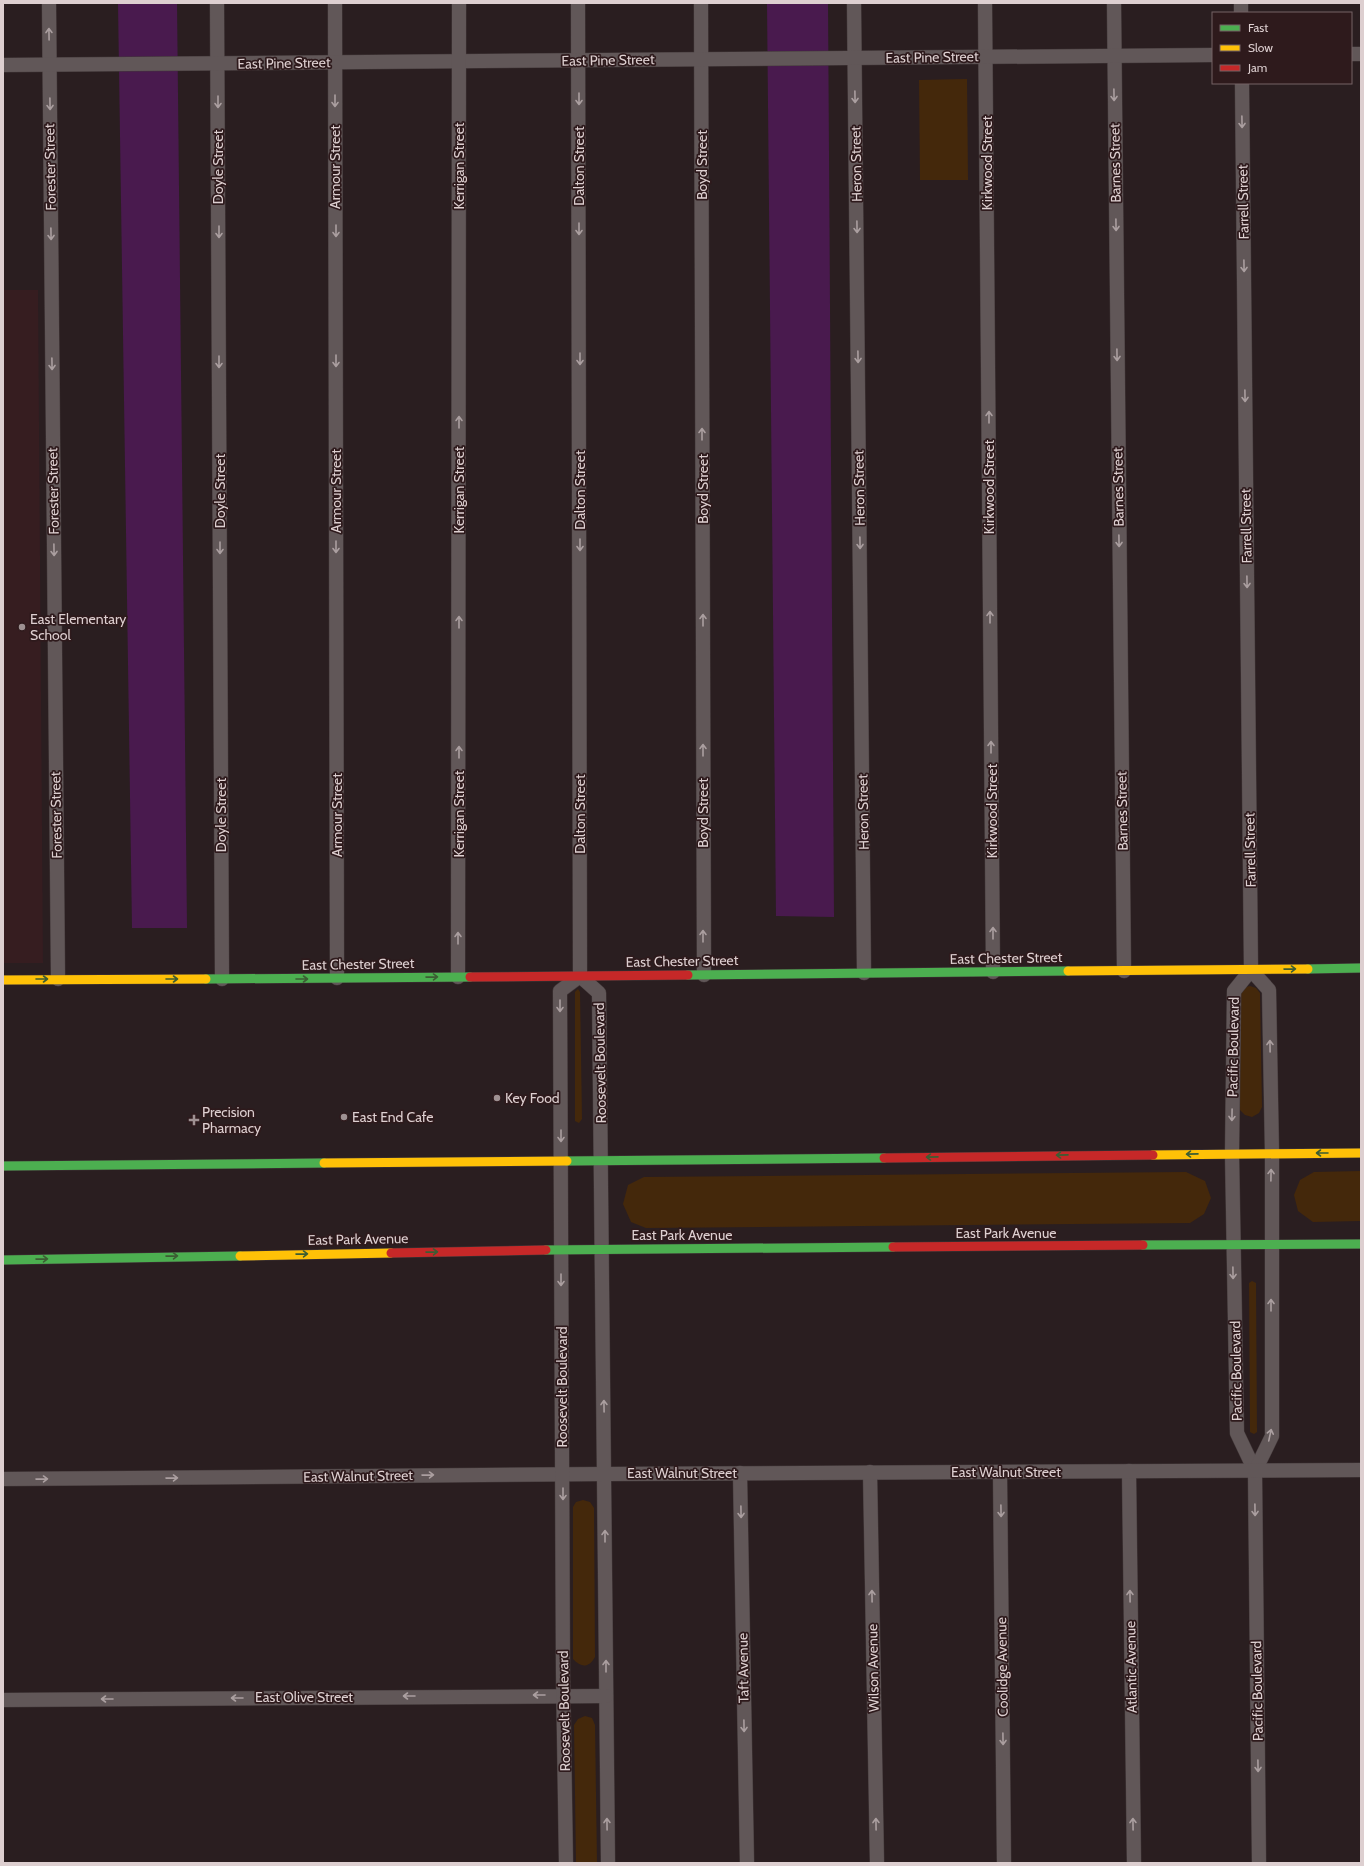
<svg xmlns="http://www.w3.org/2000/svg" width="1364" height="1866" font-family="Cabin,sans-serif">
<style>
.built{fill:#361d20}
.green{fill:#44280b}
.water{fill:#491a4e}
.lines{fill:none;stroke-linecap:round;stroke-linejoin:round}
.street-casing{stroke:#43393a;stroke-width:15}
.fast-casing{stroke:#43393a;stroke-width:10}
.slow-casing{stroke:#43393a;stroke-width:10}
.jam-casing{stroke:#43393a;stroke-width:10}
.street{stroke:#615758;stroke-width:14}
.fast{stroke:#4caf50;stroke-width:9}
.slow{stroke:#ffc107;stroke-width:9}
.jam{stroke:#c62828;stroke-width:9}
.oneway{stroke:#ab9fa0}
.oneway2{stroke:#3c5d33}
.poi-dot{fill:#9e9192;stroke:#2e1a1c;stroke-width:1.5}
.labels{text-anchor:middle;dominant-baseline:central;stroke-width:3.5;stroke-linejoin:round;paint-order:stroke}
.street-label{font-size:14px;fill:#ddcfd0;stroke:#2e1a1c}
.poi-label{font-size:14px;fill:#ddcfd0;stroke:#2e1a1c;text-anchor:start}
</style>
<rect width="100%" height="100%" fill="#2a1e20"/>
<path class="built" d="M3 290H38L43 963H3Z"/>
<g class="green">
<path d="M967 79 968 180H920L919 80Z"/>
<path d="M1250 986 1256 988 1260 993 1262 1107 1259 1113 1252 1117 1245 1115 1239 1109V995L1242 988Z"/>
<path d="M578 989 580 992 582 1119 579 1123 575 1121V992Z"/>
<path d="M1361 1171V1221L1313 1222 1298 1211 1294 1195 1300 1180 1314 1172Z"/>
<path d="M1186 1172 1205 1181 1211 1198 1204 1214 1190 1223 646 1228 631 1222 623 1204 628 1185 644 1177Z"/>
<path d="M1252 1281 1256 1283 1257 1432 1254 1434 1250 1432 1249 1283Z"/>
<path d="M583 1500 590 1502 594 1508 595 1657C589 1668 581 1668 573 1659V1507L576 1502Z"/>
<path d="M585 1716 592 1718 595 1725 597 1863H576L574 1725 578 1719Z"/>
</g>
<g class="water">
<path d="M118 3H177L187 928H132Z"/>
<path d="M767 3H828L834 917 776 916Z"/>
</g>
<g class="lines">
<defs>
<g id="street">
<path d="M49 3 58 979"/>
<path d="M217 3 222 979"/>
<path d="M335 3 337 978"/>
<path d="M578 3 580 976"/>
<path d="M701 3 704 975"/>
<path d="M854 3 864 973"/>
<path d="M985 3 993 972"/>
<path d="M1114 3 1124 971"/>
<path d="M1241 3V13"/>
<path d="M1351 54H1361"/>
<path d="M3 65 1213 55"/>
<path d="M1242 83 1251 970"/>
<path d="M1251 970 1234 991 1232 1154 1237 1433 1255 1471 1259 1863"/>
<path d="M1251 970 1269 990 1272 1153V1436L1255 1471"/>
<path d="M580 976 599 993 608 1863"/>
<path d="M458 977 459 3"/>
<path d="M1129 1471 1134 1863"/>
<path d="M870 1472 877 1863"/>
<path d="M1000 1472 1004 1863"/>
<path d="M740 1473 747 1863"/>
<path d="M3 1479 605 1474 1361 1470"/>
<path d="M3 1700 606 1696"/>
<path d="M566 1863 563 1674 560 991 580 976"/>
</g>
<g id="fast">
<path d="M1308 969 1361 968"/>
<path d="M688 975 1068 971"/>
<path d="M206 979 470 977"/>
<path d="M567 1161 884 1158"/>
<path d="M3 1166 324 1163"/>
<path d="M1143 1245 1361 1244"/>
<path d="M546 1250 893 1247"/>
<path d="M3 1260 240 1256"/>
</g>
<g id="slow">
<path d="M1068 971 1308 969"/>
<path d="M3 980 206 979"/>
<path d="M1153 1155 1361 1153"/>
<path d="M324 1163 567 1161"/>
<path d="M240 1256 391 1253"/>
</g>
<g id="jam">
<path d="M470 977 688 975"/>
<path d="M884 1158 1153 1155"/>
<path d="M893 1247 1143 1245"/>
<path d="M391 1253 546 1250"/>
</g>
</defs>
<use href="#street" class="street-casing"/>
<use href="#fast" class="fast-casing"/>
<use href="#slow" class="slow-casing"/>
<use href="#jam" class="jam-casing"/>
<use href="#street" class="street"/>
<use href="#fast" class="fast"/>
<use href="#slow" class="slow"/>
<use href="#jam" class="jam"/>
</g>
<defs><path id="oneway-shaft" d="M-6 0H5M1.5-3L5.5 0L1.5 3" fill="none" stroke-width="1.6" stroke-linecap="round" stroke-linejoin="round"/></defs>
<g class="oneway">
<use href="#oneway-shaft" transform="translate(49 34) rotate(-91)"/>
<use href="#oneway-shaft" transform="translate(1114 95) rotate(89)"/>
<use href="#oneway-shaft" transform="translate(855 97) rotate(89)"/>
<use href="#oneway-shaft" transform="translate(579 99) rotate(90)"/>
<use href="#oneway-shaft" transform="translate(335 101) rotate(90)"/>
<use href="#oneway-shaft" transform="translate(218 102) rotate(90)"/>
<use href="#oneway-shaft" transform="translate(50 104) rotate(89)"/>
<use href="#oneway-shaft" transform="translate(1242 122) rotate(89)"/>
<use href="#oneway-shaft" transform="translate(1116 225) rotate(89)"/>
<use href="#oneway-shaft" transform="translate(857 227) rotate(89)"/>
<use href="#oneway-shaft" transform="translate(579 229) rotate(90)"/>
<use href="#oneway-shaft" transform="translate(336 231) rotate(90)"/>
<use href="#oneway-shaft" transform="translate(219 232) rotate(90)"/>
<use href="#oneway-shaft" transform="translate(51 234) rotate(89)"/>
<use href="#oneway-shaft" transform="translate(1244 266) rotate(89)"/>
<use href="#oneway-shaft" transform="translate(1117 355) rotate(89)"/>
<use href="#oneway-shaft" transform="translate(858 357) rotate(89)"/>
<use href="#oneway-shaft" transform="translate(580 359) rotate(90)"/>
<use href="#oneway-shaft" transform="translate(336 361) rotate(90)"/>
<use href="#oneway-shaft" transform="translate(219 362) rotate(90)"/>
<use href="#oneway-shaft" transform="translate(52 364) rotate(89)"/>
<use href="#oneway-shaft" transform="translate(1245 396) rotate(89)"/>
<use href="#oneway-shaft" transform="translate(989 417) rotate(-90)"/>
<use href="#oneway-shaft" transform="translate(459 422) rotate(-90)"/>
<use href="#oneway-shaft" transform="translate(702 434) rotate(-90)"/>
<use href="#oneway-shaft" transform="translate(1119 541) rotate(89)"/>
<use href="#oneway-shaft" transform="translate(860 543) rotate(89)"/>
<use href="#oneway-shaft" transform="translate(580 545) rotate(90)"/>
<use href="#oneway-shaft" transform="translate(336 547) rotate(90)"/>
<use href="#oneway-shaft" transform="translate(220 548) rotate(90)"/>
<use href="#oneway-shaft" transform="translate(54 550) rotate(89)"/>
<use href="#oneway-shaft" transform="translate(1247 582) rotate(89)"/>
<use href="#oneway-shaft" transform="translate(990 617) rotate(-90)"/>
<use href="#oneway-shaft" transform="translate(703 620) rotate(-90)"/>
<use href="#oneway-shaft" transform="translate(459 622) rotate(-90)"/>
<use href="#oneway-shaft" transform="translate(991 747) rotate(-90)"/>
<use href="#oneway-shaft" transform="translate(703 750) rotate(-90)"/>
<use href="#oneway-shaft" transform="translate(459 752) rotate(-90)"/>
<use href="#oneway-shaft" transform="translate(993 933) rotate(-90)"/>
<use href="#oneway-shaft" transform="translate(703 936) rotate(-90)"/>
<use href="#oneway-shaft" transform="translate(458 938) rotate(-90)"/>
<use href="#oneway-shaft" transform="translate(560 1006) rotate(90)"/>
<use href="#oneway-shaft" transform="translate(1270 1046) rotate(-91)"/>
<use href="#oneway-shaft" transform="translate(1232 1115) rotate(91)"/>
<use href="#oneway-shaft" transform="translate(561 1136) rotate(90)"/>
<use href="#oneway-shaft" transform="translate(1271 1175) rotate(-89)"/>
<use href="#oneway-shaft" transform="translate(1233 1273) rotate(89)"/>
<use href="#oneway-shaft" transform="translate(561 1280) rotate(90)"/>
<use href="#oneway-shaft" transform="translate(1271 1305) rotate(-90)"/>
<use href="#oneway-shaft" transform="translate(604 1406) rotate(-91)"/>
<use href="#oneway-shaft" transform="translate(1270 1435) rotate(-78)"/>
<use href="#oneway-shaft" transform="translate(428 1475) rotate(-1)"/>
<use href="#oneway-shaft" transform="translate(172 1478) rotate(-1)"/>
<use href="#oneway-shaft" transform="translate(42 1479) rotate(-1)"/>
<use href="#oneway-shaft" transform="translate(563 1494) rotate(90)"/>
<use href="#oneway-shaft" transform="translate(1255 1510) rotate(89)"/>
<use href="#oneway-shaft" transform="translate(1001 1511) rotate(89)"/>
<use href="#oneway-shaft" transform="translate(741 1512) rotate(89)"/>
<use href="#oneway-shaft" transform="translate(605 1536) rotate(-90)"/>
<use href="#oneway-shaft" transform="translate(872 1596) rotate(-91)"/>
<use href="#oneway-shaft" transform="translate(1130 1596) rotate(-91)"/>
<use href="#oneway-shaft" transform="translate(606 1666) rotate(-90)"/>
<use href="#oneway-shaft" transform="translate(539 1695) rotate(180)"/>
<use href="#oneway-shaft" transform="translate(409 1696) rotate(180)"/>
<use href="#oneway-shaft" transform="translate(237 1698) rotate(180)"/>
<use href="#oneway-shaft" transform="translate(107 1699) rotate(180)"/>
<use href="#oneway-shaft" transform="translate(744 1726) rotate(89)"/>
<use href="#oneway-shaft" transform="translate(1003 1739) rotate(89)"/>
<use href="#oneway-shaft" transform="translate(1258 1766) rotate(89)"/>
<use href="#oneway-shaft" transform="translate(607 1824) rotate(-91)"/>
<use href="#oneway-shaft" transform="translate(876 1824) rotate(-91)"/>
<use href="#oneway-shaft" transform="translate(1133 1824) rotate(-91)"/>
</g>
<g class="oneway2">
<use href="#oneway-shaft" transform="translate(1290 969) rotate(-1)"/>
<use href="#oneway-shaft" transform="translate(432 977) rotate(-1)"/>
<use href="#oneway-shaft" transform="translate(42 979)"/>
<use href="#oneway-shaft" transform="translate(172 979)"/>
<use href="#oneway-shaft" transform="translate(302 979)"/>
<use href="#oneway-shaft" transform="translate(1322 1153) rotate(180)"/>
<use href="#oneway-shaft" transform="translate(1192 1154) rotate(179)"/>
<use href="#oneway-shaft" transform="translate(1062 1155) rotate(179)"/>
<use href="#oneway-shaft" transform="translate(932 1157) rotate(179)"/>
<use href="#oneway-shaft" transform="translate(432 1252) rotate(-1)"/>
<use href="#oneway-shaft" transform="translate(302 1254) rotate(-1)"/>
<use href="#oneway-shaft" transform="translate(172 1256) rotate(-1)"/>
<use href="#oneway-shaft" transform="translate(42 1259) rotate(-1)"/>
</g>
<g class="poi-dot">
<circle cx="22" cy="627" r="4"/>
<circle cx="497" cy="1098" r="4"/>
<circle cx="344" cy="1117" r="4"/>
<path d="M192 1114h4v4h4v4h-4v4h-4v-4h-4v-4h4z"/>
</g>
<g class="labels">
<g class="street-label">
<text transform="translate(932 57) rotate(-1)">East Pine Street</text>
<text transform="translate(608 60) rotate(-1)">East Pine Street</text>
<text transform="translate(284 63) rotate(-1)">East Pine Street</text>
<text transform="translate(987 163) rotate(-90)">Kirkwood Street</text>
<text transform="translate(1115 163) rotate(-91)">Barnes Street</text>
<text transform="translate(856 164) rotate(-91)">Heron Street</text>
<text transform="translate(702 165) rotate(-90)">Boyd Street</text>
<text transform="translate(459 166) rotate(-90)">Kerrigan Street</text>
<text transform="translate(579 166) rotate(-90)">Dalton Street</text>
<text transform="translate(50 167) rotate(-91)">Forester Street</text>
<text transform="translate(218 167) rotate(-90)">Doyle Street</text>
<text transform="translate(335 167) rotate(-90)">Armour Street</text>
<text transform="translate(1243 202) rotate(-91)">Farrell Street</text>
<text transform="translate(989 487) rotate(-90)">Kirkwood Street</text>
<text transform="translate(1118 487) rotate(-91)">Barnes Street</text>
<text transform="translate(859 488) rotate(-91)">Heron Street</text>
<text transform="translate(703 489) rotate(-90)">Boyd Street</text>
<text transform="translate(459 490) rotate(-90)">Kerrigan Street</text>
<text transform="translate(580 490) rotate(-90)">Dalton Street</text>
<text transform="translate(53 491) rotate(-91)">Forester Street</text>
<text transform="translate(220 491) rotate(-90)">Doyle Street</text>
<text transform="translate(336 491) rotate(-90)">Armour Street</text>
<text transform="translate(1246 526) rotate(-91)">Farrell Street</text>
<text transform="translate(992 811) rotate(-90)">Kirkwood Street</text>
<text transform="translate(1122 811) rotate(-91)">Barnes Street</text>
<text transform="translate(863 812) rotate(-91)">Heron Street</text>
<text transform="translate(703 813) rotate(-90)">Boyd Street</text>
<text transform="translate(459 814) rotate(-90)">Kerrigan Street</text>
<text transform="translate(580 814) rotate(-90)">Dalton Street</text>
<text transform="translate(56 815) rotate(-91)">Forester Street</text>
<text transform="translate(221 815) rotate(-90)">Doyle Street</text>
<text transform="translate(337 815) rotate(-90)">Armour Street</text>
<text transform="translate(1250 850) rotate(-91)">Farrell Street</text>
<text transform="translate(1006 958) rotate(-1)">East Chester Street</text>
<text transform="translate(682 961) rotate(-1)">East Chester Street</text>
<text transform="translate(358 964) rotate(-1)">East Chester Street</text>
<text transform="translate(1233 1047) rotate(-89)">Pacific Boulevard</text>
<text transform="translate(600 1063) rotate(-91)">Roosevelt Boulevard</text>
<text x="1006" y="1233">East Park Avenue</text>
<text x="682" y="1235">East Park Avenue</text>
<text transform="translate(358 1239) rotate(-1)">East Park Avenue</text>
<text transform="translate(1236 1371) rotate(-91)">Pacific Boulevard</text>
<text transform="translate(562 1387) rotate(-90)">Roosevelt Boulevard</text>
<text x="1006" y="1472">East Walnut Street</text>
<text x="682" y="1473">East Walnut Street</text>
<text transform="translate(358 1476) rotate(-1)">East Walnut Street</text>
<text transform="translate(1002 1667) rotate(-91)">Coolidge Avenue</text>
<text transform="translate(1131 1667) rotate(-91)">Atlantic Avenue</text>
<text transform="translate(743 1668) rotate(-91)">Taft Avenue</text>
<text transform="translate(873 1668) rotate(-91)">Wilson Avenue</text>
<text transform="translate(1257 1691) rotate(-91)">Pacific Boulevard</text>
<text x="304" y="1697">East Olive Street</text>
<text transform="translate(564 1711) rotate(-91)">Roosevelt Boulevard</text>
</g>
<g class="poi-label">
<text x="30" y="619">East Elementary<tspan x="30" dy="16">School</tspan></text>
<text x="505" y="1098">Key Food</text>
<text x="202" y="1112">Precision<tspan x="202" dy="16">Pharmacy</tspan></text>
<text x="352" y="1117">East End Cafe</text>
</g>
</g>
<rect width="1364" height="1866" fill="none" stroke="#ddcfd0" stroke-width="8"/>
<rect x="1212" y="12" width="140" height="72" fill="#2e1a1c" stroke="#746264"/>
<rect x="1220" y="25" width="20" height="6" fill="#4caf50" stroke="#746264"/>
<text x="1248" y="32" font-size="12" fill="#ddcfd0">Fast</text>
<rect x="1220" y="45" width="20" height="6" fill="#ffc107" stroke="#746264"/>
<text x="1248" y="52" font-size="12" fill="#ddcfd0">Slow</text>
<rect x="1220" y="65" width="20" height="6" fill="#c62828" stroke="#746264"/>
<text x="1248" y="72" font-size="12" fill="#ddcfd0">Jam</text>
</svg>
